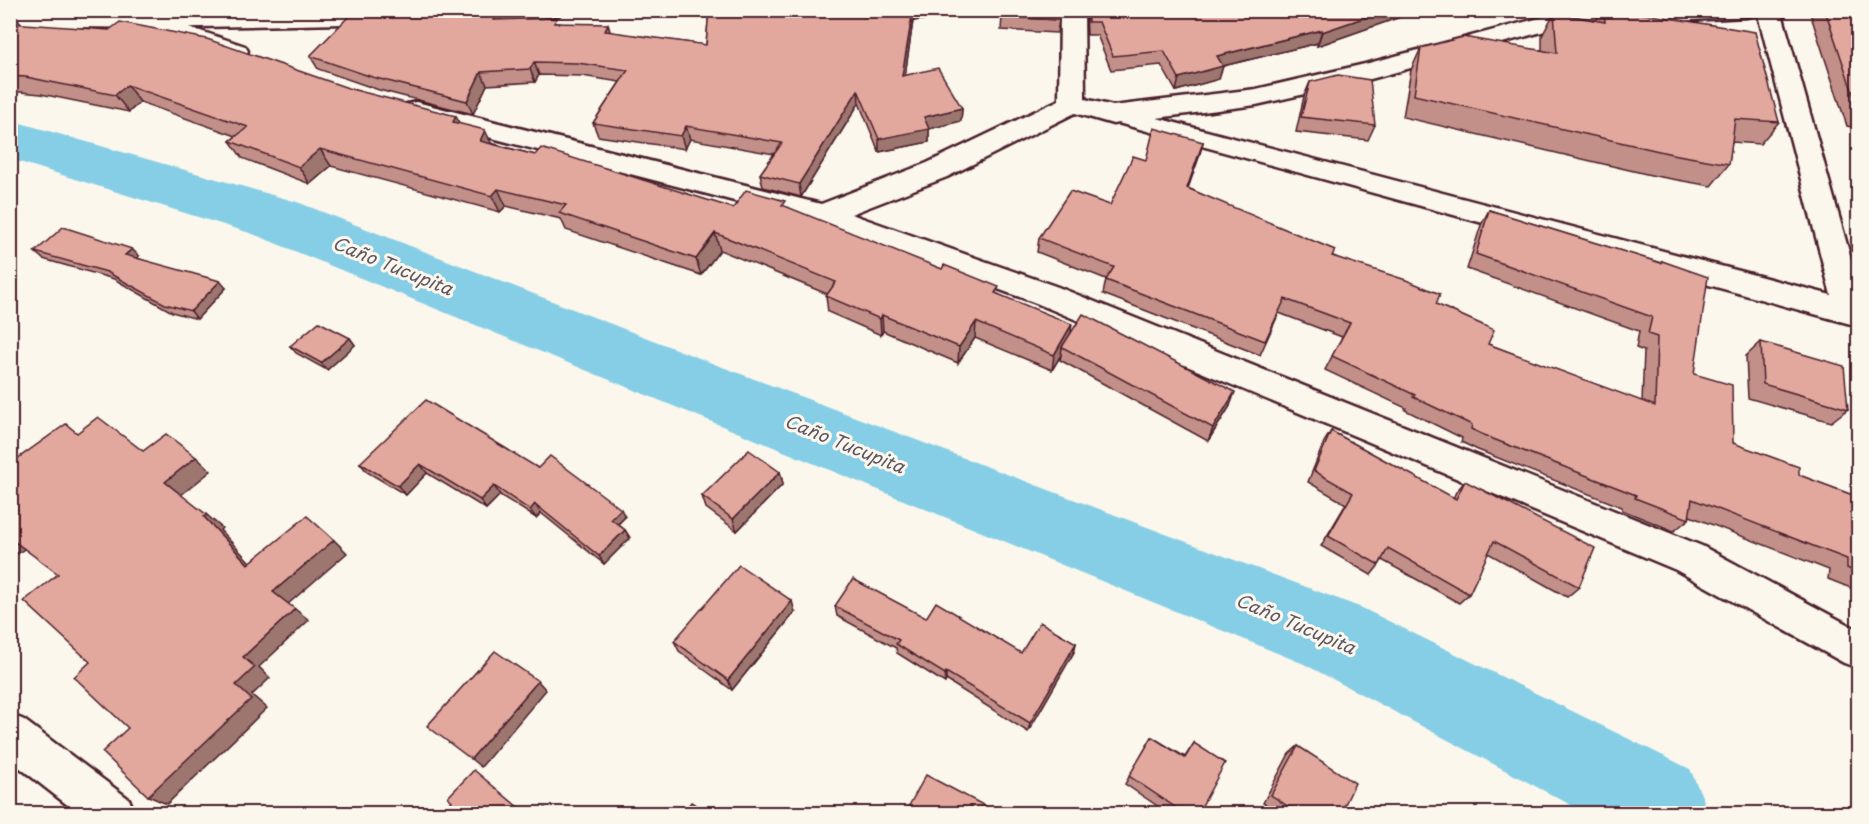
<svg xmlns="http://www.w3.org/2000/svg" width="1869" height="824" font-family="'Playpen Sans',sans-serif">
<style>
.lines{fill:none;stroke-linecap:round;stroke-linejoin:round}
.river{fill:#86cee6;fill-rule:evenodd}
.minor-casing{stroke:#4a1f2b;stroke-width:5}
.tertiary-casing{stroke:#4a1f2b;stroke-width:5}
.minor{fill:#fbf7ec;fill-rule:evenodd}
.tertiary{fill:#fbf7ec;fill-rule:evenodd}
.wall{fill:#c29088;stroke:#4a1f2b;stroke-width:1.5}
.shaded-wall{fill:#9e766f;stroke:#4a1f2b;stroke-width:1.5}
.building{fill:#e2a89e;stroke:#4a1f2b;stroke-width:1.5}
.labels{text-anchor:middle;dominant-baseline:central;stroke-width:6;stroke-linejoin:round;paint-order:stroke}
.water-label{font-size:18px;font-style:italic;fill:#5c5463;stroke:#fbf7ec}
</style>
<rect width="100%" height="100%" fill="#fbf7ec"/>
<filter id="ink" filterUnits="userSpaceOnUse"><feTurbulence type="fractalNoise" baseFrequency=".0167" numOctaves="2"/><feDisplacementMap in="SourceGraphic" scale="12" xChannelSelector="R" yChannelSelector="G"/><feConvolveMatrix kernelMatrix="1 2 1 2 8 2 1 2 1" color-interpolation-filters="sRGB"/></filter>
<g filter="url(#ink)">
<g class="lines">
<path class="river" d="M10 120 297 202 717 365 1333 597 1362 608 1690 769 1704 801 1698 814H1588L1304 664 253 234 10 159Z"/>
<defs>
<g id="minor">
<path d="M1060 10H1084L1085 99 1113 106 1256 89 1365 64 1559 13 1602 10H1781L1858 284V326L1118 123 1113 124 1075 113 947 177 851 214 1058 287 1702 546 1858 630V668L1844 663 1676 570 1036 303 815 222 407 116 403 110 407 104 416 102 821 204 927 163 1059 100ZM1757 11 1831 295 1157 118 1256 105 1367 80 1560 27 1746 17 1754 15Z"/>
<path d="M150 14 245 46 248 51 245 56 236 59 141 26 138 21 141 16Z"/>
<path d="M10 714 24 720 129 799 135 814H79L10 760Z"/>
</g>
<g id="tertiary">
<path d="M310 10H400L405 16 401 21 393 23 150 28 10 26V12L150 14Z"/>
<path d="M444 10H563L559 15 527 21 453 22 445 20 441 15Z"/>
</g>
</defs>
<use href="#minor" class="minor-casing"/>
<use href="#tertiary" class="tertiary-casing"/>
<use href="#minor" class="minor"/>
<use href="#tertiary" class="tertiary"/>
</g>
<g class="wall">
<path d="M709 10H993L913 21 905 75 962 108 961 121 929 129V142L879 152 859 103 801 197 763 187 760 174 774 154 690 139 685 149 598 136 593 123 620 82 582 76 539 75 535 82 487 85 473 114 379 90 318 69 310 56 501 20 559 23 610 32 706 45Z"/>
<path d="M1086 10H1413L1412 13 1317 46 1318 43 1223 66 1219 79 1176 91 1161 65 1111 70 1097 35H1087Z"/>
<path d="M1602 10H1620L1779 122 1760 144 1732 142 1729 164 1711 186 1655 176 1403 117 1411 70 1421 48 1542 50V36L1554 13 1596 20Z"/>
<path d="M1809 10H1858V131L1857 128 1847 126Z"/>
<path d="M10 11 22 24 351 89 460 124 491 143 733 208 786 207 998 294 1071 334 1230 406 1208 441 1060 360 1061 355 1052 370 975 338 958 363 883 331 881 335 828 312 826 296 827 294 720 250 701 275 566 230 561 219 506 206 500 212 331 166 310 184 242 158 230 141 236 136 140 102 129 112 41 94 10 91Z"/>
<path d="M1002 17 1059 20 1057 33 1001 30Z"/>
<path d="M1310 82 1375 125 1368 140 1296 132 1304 96Z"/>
<path d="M1203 142 1199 157 1188 188 1436 304 1488 344 1642 402 1644 351 1636 348 1639 331 1467 269 1481 225 1489 210 1660 263 1662 261 1694 374 1733 443 1799 475 1858 497V591L1828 579 1829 570 1690 516 1689 519 1674 531 1622 510V507L1478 450 1461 442 1462 438 1405 410 1406 408 1325 370 1342 337 1279 313 1260 355 1103 294 1106 279 1037 252 1039 238 1110 205 1146 160Z"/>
<path d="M35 252 139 256 137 258 226 288 197 319 172 312 114 279 43 259Z"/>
<path d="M350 338 355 345 327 370 296 353 290 346Z"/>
<path d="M1761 342 1848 409 1831 422 1748 398 1746 356Z"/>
<path d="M1331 431 1453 498 1456 492 1465 481 1579 587 1567 597 1488 553 1469 594 1459 603 1382 560 1379 565 1371 575 1321 546 1346 504 1308 482 1324 442Z"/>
<path d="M360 463 538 468 625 517 618 524 625 530 630 538 604 564 541 513 536 518 500 495 486 509 427 473 406 495 367 472Z"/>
<path d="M780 472 783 484 737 531 706 508 702 496Z"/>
<path d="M835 606 926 618 1021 653 1076 643 1074 652 1028 732 946 680 945 683 897 653 896 648 837 616Z"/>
<path d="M795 612 732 690 679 651 674 641Z"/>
<path d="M1152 737 1185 757 1194 743 1198 813H1168L1125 784Z"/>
<path d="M1298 746 1341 813H1279L1263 803 1289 754Z"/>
</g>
<g class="shaded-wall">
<path d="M913 10H993L913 21 903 89 902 76Z"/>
<path d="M1387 10H1413L1412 13 1317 46 1322 32Z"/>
<path d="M11 11 25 28 10 34V12Z"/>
<path d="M498 11 503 24 494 20Z"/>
<path d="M608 24 612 38 605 31Z"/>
<path d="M1322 30 1318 43 1223 66 1219 79 1176 91 1179 78 1217 56Z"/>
<path d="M534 62 539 75 535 82 530 69Z"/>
<path d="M481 72 487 85 473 114 467 101Z"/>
<path d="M127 85 140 102 129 112 115 95Z"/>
<path d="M858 90 859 103 801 197 799 184Z"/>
<path d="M962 108 961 121 929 129V142L879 152V139L924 117Z"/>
<path d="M456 116 464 133 453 122Z"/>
<path d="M686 126 690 139 685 149 681 136Z"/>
<path d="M485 130 493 147 480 141Z"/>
<path d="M1203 142 1199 157 1183 202 1187 188Z"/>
<path d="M320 149 331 166 310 184 299 167Z"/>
<path d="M498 189 506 206 500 212 492 196Z"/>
<path d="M715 233 720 250 701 275 696 259Z"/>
<path d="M132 249 139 256 132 263 125 255Z"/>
<path d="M220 281 226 288 197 319 191 311Z"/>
<path d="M882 315 883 331 881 335 880 319Z"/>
<path d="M976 322 975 338 958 363 959 347Z"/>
<path d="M1072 324 1070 340 1062 347 1061 355 1052 370 1054 355Z"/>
<path d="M350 338 355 345 327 370 321 363Z"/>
<path d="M1235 392 1230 406 1208 441 1213 428Z"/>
<path d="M196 457 211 471 181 495 165 482Z"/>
<path d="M420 464 427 473 406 495 398 486Z"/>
<path d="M780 472 783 484 737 531 733 519Z"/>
<path d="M494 486 500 495 486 509 480 500Z"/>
<path d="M535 504 541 513 536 518 530 510Z"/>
<path d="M621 509 625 517 615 527 611 519Z"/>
<path d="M207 515 222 528 220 530 263 576 248 564 204 517Z"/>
<path d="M625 530 630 538 604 564 599 556Z"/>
<path d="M10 537 27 547 10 559Z"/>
<path d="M334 540 347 553 288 604 273 592Z"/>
<path d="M792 601 795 612 732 690 728 680Z"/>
<path d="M295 609 309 620 259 667 270 678 252 695 267 708 167 804 148 796 243 657Z"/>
<path d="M1076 643 1074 652 1028 732 1030 723Z"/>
<path d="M946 672V680L945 683V674Z"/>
<path d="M538 681 546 690 481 767 471 759Z"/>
</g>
<g class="building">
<path d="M709 10H913L902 76 938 68 962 108 924 117 929 129 879 139 858 90 799 184 760 174 782 143 686 126 681 136 593 123 628 70 577 63 534 62 530 69 481 72 467 101 372 77 310 56 352 13 498 11 494 20 557 18 554 23 608 24 605 31 706 45Z"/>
<path d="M1002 10H1059V20L1002 17Z"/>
<path d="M1088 10H1387L1322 32V30L1217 56 1223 66 1179 78 1164 51 1113 56 1099 22H1088Z"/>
<path d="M1604 10H1620L1755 32 1779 122 1735 119 1729 164 1672 154 1414 95 1421 48 1463 37 1557 53 1554 13 1605 22Z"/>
<path d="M1825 10H1858V108Z"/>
<path d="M120 22 207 39 351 89 456 116 453 122 485 130 480 141 535 155 541 148 733 208 746 190 785 201 782 205 942 269 944 265 999 287 995 293 1072 324 1054 355 976 322 959 347 882 315 880 319 826 296 836 282 715 233 696 259 559 213 566 205 498 189 492 196 320 149 299 167 230 141 248 127 127 85 115 95 26 77 10 76V23L109 30Z"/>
<path d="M1338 75 1370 80 1375 125 1301 117 1310 82Z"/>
<path d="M1154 128 1203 142 1187 188 1335 250 1332 256 1406 280 1440 294 1436 304 1494 330 1488 344 1655 406 1657 337 1648 334 1652 317 1476 254 1489 210 1661 263 1662 261 1708 277 1694 374 1732 385 1733 443 1799 467V475L1858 497V573L1847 568V559L1692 499 1689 519 1635 498 1636 495 1488 437 1471 429 1472 425 1413 397 1415 395 1332 356 1350 323 1285 299 1265 341 1106 280 1114 267 1039 238 1070 191 1110 205 1133 156 1146 160Z"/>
<path d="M63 227 132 249 125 255 220 281 191 311 165 304 107 272 35 252Z"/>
<path d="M1083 314 1235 392 1213 428 1062 347Z"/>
<path d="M319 322 350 338 321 363 290 346Z"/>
<path d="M1761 342 1844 366 1848 409 1763 384Z"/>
<path d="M426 400 538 468 550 456 621 509 611 519 625 530 599 556 535 504 530 510 494 486 480 500 420 464 398 486 360 463Z"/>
<path d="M98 417 143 451 166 434 196 457 165 482 207 515 204 517 248 564 307 516 334 540 273 592 295 609 243 657 255 667 236 685 251 699 148 796 102 752 128 728 74 677 90 662 24 601 58 574 10 538V464L66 424 77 433Z"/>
<path d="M1331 431 1456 499 1465 481 1595 548 1579 587 1494 541 1469 594 1388 548 1379 565 1328 536 1353 493 1314 471Z"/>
<path d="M749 450 780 472 733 519 702 496Z"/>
<path d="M739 565 792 601 728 680 674 641Z"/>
<path d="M853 579 926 618 936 602 1021 653 1040 622 1076 643 1030 723 946 672 945 674 896 644 899 640 835 606Z"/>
<path d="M495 651 538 681 471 759 427 726Z"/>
<path d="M1152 737 1185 758 1194 743 1225 763 1198 813H1184L1129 776Z"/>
<path d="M1298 746 1355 783 1341 813H1298L1271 795Z"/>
<path d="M474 770 525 813H441L452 801 448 797Z"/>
<path d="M926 775 989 808 986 813H905Z"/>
<path d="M691 802 708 813H683Z"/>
<path d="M545 808 550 813H540Z"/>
</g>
</g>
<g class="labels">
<g class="water-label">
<text transform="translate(393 265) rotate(22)">Caño Tucupita</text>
<text transform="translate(845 443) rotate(22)">Caño Tucupita</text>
<text transform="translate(1296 623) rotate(23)">Caño Tucupita</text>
</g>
</g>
<rect width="1869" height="824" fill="none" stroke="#fbf7ec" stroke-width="36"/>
<rect x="18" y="18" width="1833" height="788" fill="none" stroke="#4a1f2b" stroke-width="2" filter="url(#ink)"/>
</svg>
